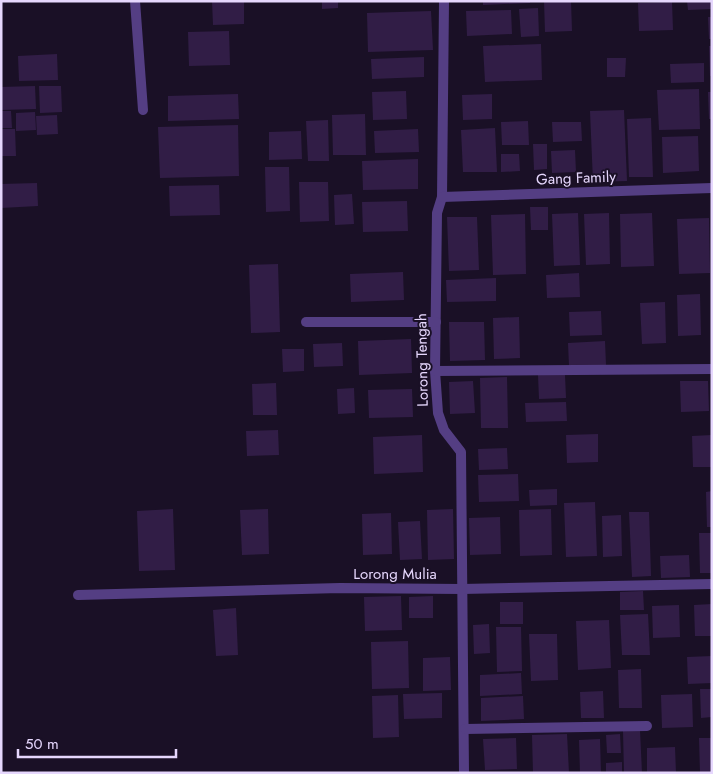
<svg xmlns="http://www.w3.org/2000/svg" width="713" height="774" font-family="Jost,sans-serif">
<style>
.building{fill:#311d46}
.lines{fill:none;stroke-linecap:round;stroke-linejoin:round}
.minor{stroke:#543e83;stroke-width:10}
.labels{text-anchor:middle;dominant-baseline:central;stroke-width:4;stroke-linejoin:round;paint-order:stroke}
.street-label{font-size:15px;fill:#e6d7fd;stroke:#1a1026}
</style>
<rect width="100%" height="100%" fill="#1a1026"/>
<g class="building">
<path d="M212 1H244V24L213 25Z"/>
<path d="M322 1H338V8L322 9Z"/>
<path d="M483 1H530V3L483 5Z"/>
<path d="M544 1H571L572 31 545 32Z"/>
<path d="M687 1H712V9L688 10Z"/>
<path d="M672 2 673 30 639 31 638 3Z"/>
<path d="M538 8 539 36 521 37 519 9Z"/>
<path d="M511 10 512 34 467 36 466 11Z"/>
<path d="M431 11 433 50 368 52 367 13Z"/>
<path d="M708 17H712V39H709Z"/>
<path d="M229 31 230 65 189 66 188 32Z"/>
<path d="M541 44 542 80 485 82 483 46Z"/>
<path d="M709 46H712V76H710Z"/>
<path d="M57 54 58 80 19 81 18 56Z"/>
<path d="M424 57V77L372 79 371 59Z"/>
<path d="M607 58H626L625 77H607Z"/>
<path d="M704 63V82L671 83 670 64Z"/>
<path d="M35 86 36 109 1 110V87Z"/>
<path d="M39 86H61L62 112 40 113Z"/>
<path d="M699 89 700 129 659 130 657 90Z"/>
<path d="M406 91 407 119 373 120 372 92Z"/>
<path d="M708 92H712V119H709Z"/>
<path d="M238 94 239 119 168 121V96Z"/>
<path d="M492 94V119L463 120 462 95Z"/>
<path d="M624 110 627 181 593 182 590 111Z"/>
<path d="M1 111H11L12 128H1Z"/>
<path d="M35 112 36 130 16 131V113Z"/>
<path d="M365 114 366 155H333L332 115Z"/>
<path d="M57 115 58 134 37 135 36 116Z"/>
<path d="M651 118 653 177H629L627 119Z"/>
<path d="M328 120 329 161H308L306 121Z"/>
<path d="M528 121 529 145H502L501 122Z"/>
<path d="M552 122H581L582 141 553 142Z"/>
<path d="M238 125 239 176 160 178 158 127Z"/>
<path d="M495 128 497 172H463L461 130Z"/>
<path d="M1 129H15L16 156H1Z"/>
<path d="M418 129 419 152 375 153 374 131Z"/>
<path d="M301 131 302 159 269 160V132Z"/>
<path d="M698 136 699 171 663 173 662 137Z"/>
<path d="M533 144H547V169L534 170Z"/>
<path d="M575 150 576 172 552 173 551 151Z"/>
<path d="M501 154H519L520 171 501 172Z"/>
<path d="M418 159V189L363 190 362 161Z"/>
<path d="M265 167H289L290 211 266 212Z"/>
<path d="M299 182H328L329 221 300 222Z"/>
<path d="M37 183 38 206 1 208V184Z"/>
<path d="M219 185 220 215 170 216 169 186Z"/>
<path d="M352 194 354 224 335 225 334 195Z"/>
<path d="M407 201 408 231 363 232 362 202Z"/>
<path d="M530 207H548V230H531Z"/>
<path d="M578 213 580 265 554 266 552 214Z"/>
<path d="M609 213 610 264 586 265 584 214Z"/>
<path d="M652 213 654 266 621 267 620 214Z"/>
<path d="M525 214 526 274 493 275 491 215Z"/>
<path d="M447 217H477L479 270 449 271Z"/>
<path d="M709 218 710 273 679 274 677 219Z"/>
<path d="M278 264 280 332 251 333 249 265Z"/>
<path d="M403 272 404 300 351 302 350 274Z"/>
<path d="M579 273 580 297 547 298 546 275Z"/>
<path d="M496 278V301L447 302 446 280Z"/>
<path d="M700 294 701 335 678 336 677 295Z"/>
<path d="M665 302 666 343 642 344 640 303Z"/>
<path d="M601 311 602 335 570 336 569 312Z"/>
<path d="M519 317 520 358 494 359 493 318Z"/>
<path d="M449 322H484L485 360 450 361Z"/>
<path d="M411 339 412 373 359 375 358 341Z"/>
<path d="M605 341 606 365 569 366 568 343Z"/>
<path d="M342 343 343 366 314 367 313 344Z"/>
<path d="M282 349H304V371L283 372Z"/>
<path d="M538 375H565L566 398 539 399Z"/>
<path d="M507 377 508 428H481L480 378Z"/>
<path d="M473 381 475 413 450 414 449 382Z"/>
<path d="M680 381H708L709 411 681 412Z"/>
<path d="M276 383 277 415H253L252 384Z"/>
<path d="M354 388 355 413 338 414 337 389Z"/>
<path d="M412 389 413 417 369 418 368 390Z"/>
<path d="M566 402 567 421 526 422 525 403Z"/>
<path d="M278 430 279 455 247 456 246 431Z"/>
<path d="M598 434V462L567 463 566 435Z"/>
<path d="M422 435 423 472 374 474 373 437Z"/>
<path d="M712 435V467H693L692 436Z"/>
<path d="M507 448 508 469 479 470 478 449Z"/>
<path d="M518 474 519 501 479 502 478 475Z"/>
<path d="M557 489V505L530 506 529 490Z"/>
<path d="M712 491V527H707L706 492Z"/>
<path d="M595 502 597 556 566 557 564 503Z"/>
<path d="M173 509 175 570 139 571 137 511Z"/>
<path d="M268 509 269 554 242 555 240 510Z"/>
<path d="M453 509 454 559 428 560 427 510Z"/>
<path d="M551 509 552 555 520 556 519 510Z"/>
<path d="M629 512H649L651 576 632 577Z"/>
<path d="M391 513 392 554 363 555 362 514Z"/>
<path d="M621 515 622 556 603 557 602 516Z"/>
<path d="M500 517 501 554 470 555 469 518Z"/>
<path d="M420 521 422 559 400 560 398 522Z"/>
<path d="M699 533H712V573H700Z"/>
<path d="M689 555 690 577 661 578 660 556Z"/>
<path d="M643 591 644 610H620V592Z"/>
<path d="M401 596 402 630 365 631 364 597Z"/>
<path d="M433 596V618H409V597Z"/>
<rect x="500" y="602" width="23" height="22"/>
<path d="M712 604V636H695L694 605Z"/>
<path d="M679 605 680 637 653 638 652 606Z"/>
<path d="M236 608 238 655 216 656 213 610Z"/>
<path d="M648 614 650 655H622L620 615Z"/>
<path d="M609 620 611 668 578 670 576 621Z"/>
<path d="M489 624 490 653 474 654 473 625Z"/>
<path d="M496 627H521L522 671 497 672Z"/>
<path d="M529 634H557L558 680 531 681Z"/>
<path d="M408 641 409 688 372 689 371 642Z"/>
<path d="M712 656V683L688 684 687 657Z"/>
<path d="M450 657 451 690 423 691V658Z"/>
<path d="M641 669 642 708H619L618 670Z"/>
<path d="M521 673 522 694 480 696V675Z"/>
<path d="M700 689H712V717L701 718Z"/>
<path d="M603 691 604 718H581L580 692Z"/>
<path d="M442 693V718L404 719 403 694Z"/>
<path d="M692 694 693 727 662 728 661 695Z"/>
<path d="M398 695 399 737 373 738 372 696Z"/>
<path d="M523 696 524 719 481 721V698Z"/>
<path d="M640 730 642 773H624L623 731Z"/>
<path d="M567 734 569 773H533L532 735Z"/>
<path d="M620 734 621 753H607L606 735Z"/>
<path d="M516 738 517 769 485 770 483 739Z"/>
<path d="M699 738H712V773H700Z"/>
<path d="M600 739 601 773H580L579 740Z"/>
<path d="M675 747 676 773H647V748Z"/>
<path d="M622 762V773H606V763Z"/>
</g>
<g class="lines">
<g class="minor">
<path d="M135 1 143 110"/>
<path d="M444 1 442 197 437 213 435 371 438 413 444 430 461 452 464 773"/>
<path d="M442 197 712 188"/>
<path d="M306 322H436"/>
<path d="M435 371 712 369"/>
<path d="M78 595 340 588 462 589 712 584"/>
<path d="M465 729 647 726"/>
</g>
</g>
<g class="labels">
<g class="street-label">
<text transform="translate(576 178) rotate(-2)">Gang Family</text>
<text transform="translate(422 360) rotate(-91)">Lorong Tengah</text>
<text x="395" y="574">Lorong Mulia</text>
</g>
</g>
<rect width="713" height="774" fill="none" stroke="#e6d7fd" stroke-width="5"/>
<path d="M18 749v8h158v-8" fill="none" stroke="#e6d7fd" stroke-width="2.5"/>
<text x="25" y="749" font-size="15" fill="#e6d7fd" stroke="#1a1026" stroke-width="4" paint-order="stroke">50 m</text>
</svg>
